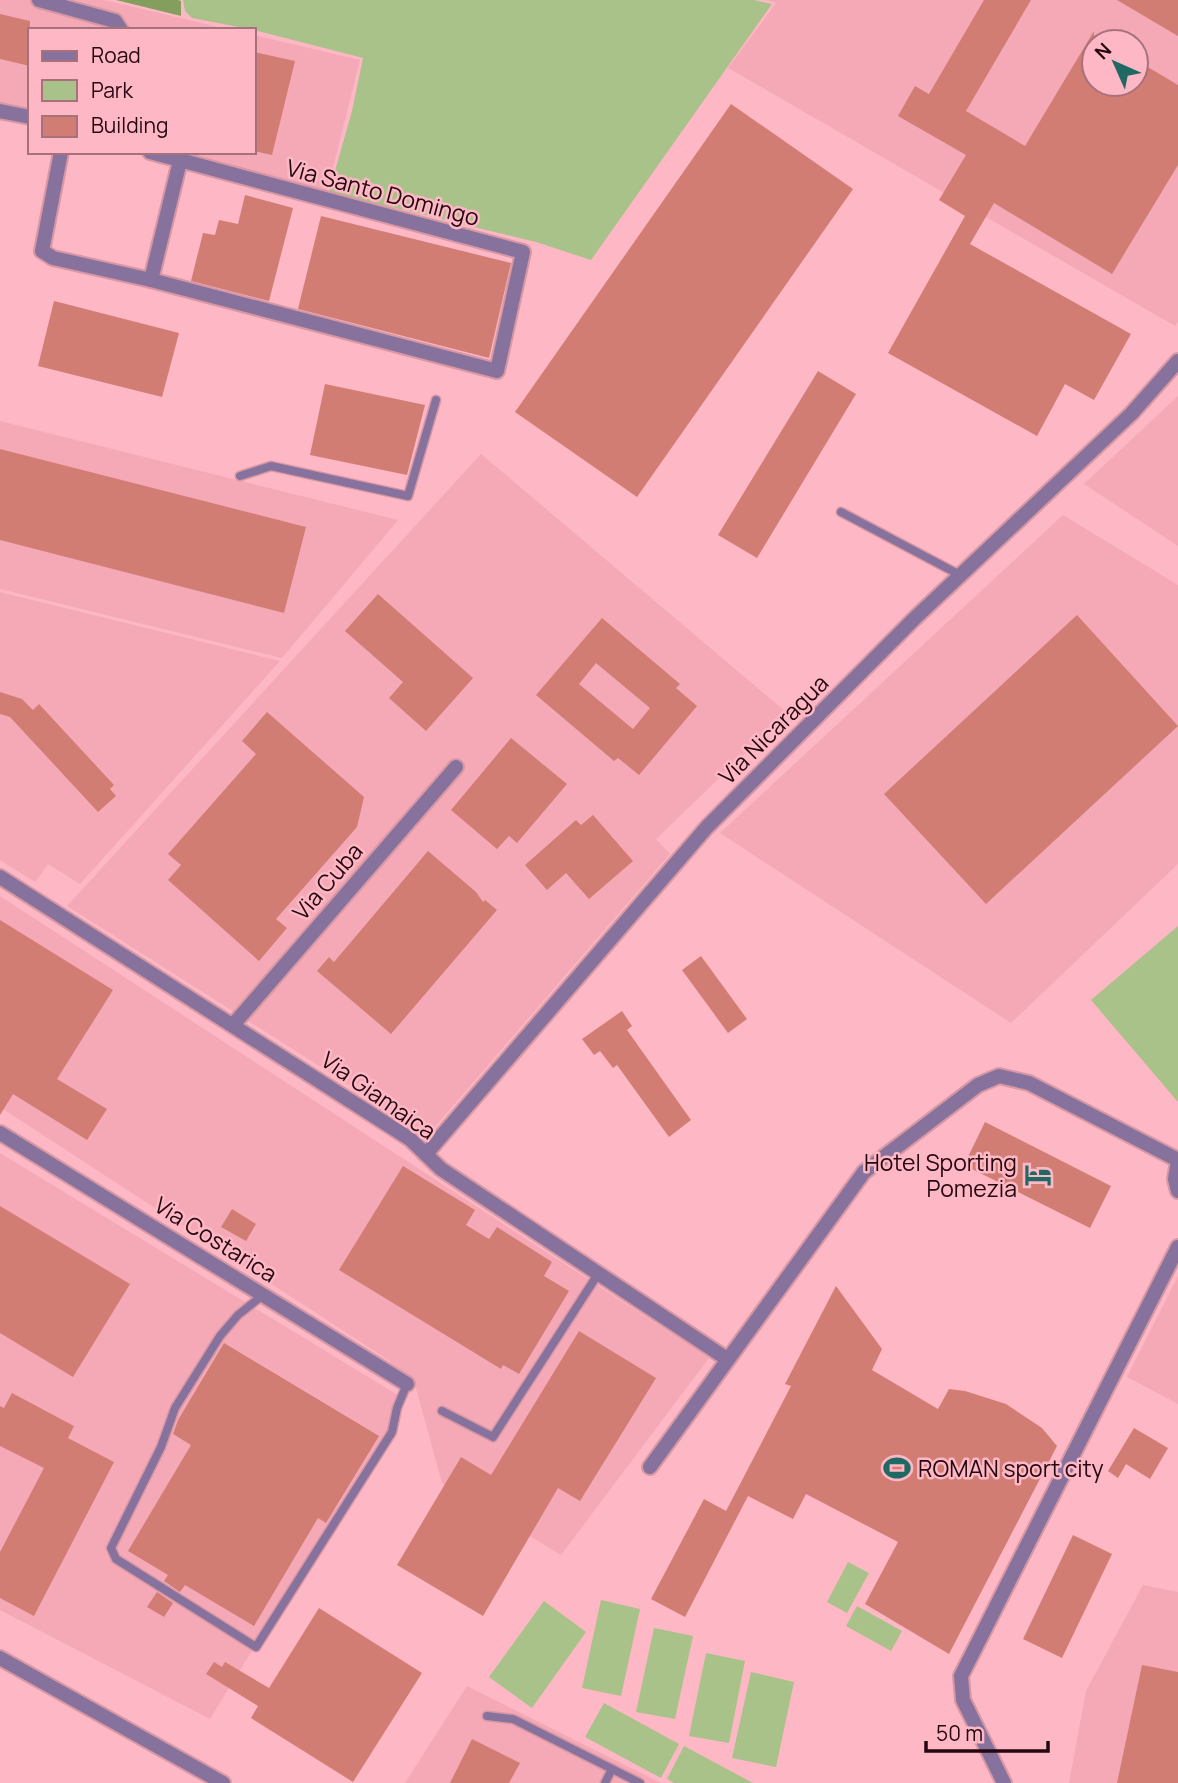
<svg xmlns="http://www.w3.org/2000/svg" width="1178" height="1783" font-family="Manrope,sans-serif">
<style>
.built{fill:#f5a9b7;fill-rule:evenodd}
.green{fill:#a9c289}
.forest{fill:#849f5d}
.building{fill:#d17d74;fill-rule:evenodd}
.lines{fill:none;stroke-linecap:round;stroke-linejoin:round}
.service-casing{stroke:#d797a3;stroke-width:11}
.minor-casing{stroke:#d797a3;stroke-width:18}
.service{stroke:#87729e;stroke-width:8}
.minor{stroke:#87729e;stroke-width:14}
.labels{text-anchor:middle;dominant-baseline:central;stroke-width:5;stroke-linejoin:round;paint-order:stroke}
.street-label{font-size:23px;fill:#25070f;stroke:#feb7c4}
.poi-label{font-size:23px;fill:#25070f;stroke:#feb7c4;text-anchor:end}
</style>
<rect width="100%" height="100%" fill="#feb7c4"/>
<g class="built">
<path d="M0 0H104L231 30H30V112L0 103Z"/>
<path d="M767 0H1178V322L1175 326 728 68 776 3ZM1094 42H1136V84H1094Z"/>
<path d="M254 35 360 60 327 192 165 152H254Z"/>
<path d="M1178 396V546L1084 484Z"/>
<path d="M0 421 398 520 282 658 0 589Z"/>
<path d="M481 454 787 713 656 839 670 854 428 1135 67 906Z"/>
<path d="M1063 515 1178 585V864L1011 1023 720 833Z"/>
<path d="M0 592 280 661 80 884 48 864 35 882 0 860Z"/>
<path d="M0 896 709 1358 561 1555 442 1483 414 1381 388 1360 0 1107Z"/>
<path d="M0 1153 406 1400 210 1719 0 1610Z"/>
<path d="M1178 1276V1404L1127 1377Z"/>
<path d="M1143 1585 1178 1592V1783H1069L1086 1691Z"/>
<path d="M467 1686 661 1783H405Z"/>
</g>
<g class="green">
<path d="M183 0H754L772 4 591 260 536 242 329 192 352 111 363 58 254 30 192 18 185 11Z"/>
<path d="M1178 926V1102L1091 1000Z"/>
<path d="M848 1562 869 1573 847 1613 827 1602Z"/>
<path d="M601 1600 640 1609 621 1696 582 1688Z"/>
<path d="M544 1601 586 1632 532 1708 489 1677Z"/>
<path d="M857 1606 902 1631 891 1651 846 1626Z"/>
<path d="M654 1628 693 1636 675 1719 636 1712Z"/>
<path d="M706 1653 745 1661 729 1743 689 1736Z"/>
<path d="M751 1672 794 1682 776 1767 732 1758Z"/>
<path d="M604 1703 679 1744 661 1778 585 1737Z"/>
<path d="M684 1746 753 1783H674L667 1779Z"/>
</g>
<path class="forest" d="M116 0H178L181 1V16Z"/>
<g class="building">
<path d="M984 0H1031L966 111 1025 146 1094 31V84H1136V60L1178 85V165L1112 274 994 203 970 244 1131 334 1094 400 1065 384 1037 436 888 353 965 216 939 200 966 155 898 116 915 86 929 94Z"/>
<path d="M1117 0H1178V36Z"/>
<path d="M0 14 30 21V66L0 59Z"/>
<path d="M254 52 295 61 272 155 254 151Z"/>
<path d="M731 104 853 189 637 497 515 412Z"/>
<path d="M245 195 293 208 269 301 191 281 203 233 215 235 219 220 238 224Z"/>
<path d="M321 216 511 263 489 358 298 309Z"/>
<path d="M54 301 179 333 162 397 38 366Z"/>
<path d="M818 371 856 394 757 558 718 535Z"/>
<path d="M325 384 425 405 407 475 310 455Z"/>
<path d="M0 449 306 527 284 613 0 540Z"/>
<path d="M378 594 473 678 426 731 389 698 403 682 345 631Z"/>
<path d="M1077 615 1178 726 986 904 884 794Z"/>
<path d="M602 618 680 684 676 688 697 706 639 775 618 758 614 761 536 695ZM596 663 650 708 633 729 579 684Z"/>
<path d="M0 692 22 699 33 710 39 704 114 785 110 789 116 796 98 812 10 717 0 714Z"/>
<path d="M267 712 364 797 357 827 276 919 287 928 259 961 168 880 181 865 168 854 256 754 242 741Z"/>
<path d="M511 738 567 784 517 843 509 836 497 849 451 810Z"/>
<path d="M593 815 633 861 589 899 566 873 547 890 525 865 576 820 581 825Z"/>
<path d="M428 851 476 892 483 902 485 900 497 910 391 1034 317 971 329 957 334 962Z"/>
<path d="M0 920 113 990 57 1079 107 1109 87 1140 13 1094 0 1115Z"/>
<path d="M701 956 747 1019 728 1033 682 970Z"/>
<path d="M622 1011 632 1026 627 1030 691 1120 669 1137 617 1065 613 1068 600 1051 594 1055 582 1039Z"/>
<path d="M985 1122 1111 1186 1090 1228 964 1165Z"/>
<path d="M403 1166 475 1210 466 1225 489 1239 497 1227 552 1262 544 1276 569 1291 519 1374 503 1365 501 1369 339 1270Z"/>
<path d="M0 1206 130 1284 73 1377 0 1333Z"/>
<path d="M232 1209 256 1224 246 1241 221 1227Z"/>
<path d="M836 1286 882 1349 872 1370 938 1409 949 1389 965 1391 1006 1404 1042 1428 1057 1446 949 1654 865 1604 898 1542 806 1494 793 1519 748 1496 685 1617 651 1599 704 1499 726 1511 791 1386 785 1384Z"/>
<path d="M579 1331 656 1378 580 1501 558 1488 483 1616 397 1565 461 1457 491 1475Z"/>
<path d="M224 1343 379 1436 326 1523 318 1518 254 1626 185 1585 180 1592 164 1581 168 1575 128 1551 191 1445 173 1434 178 1420Z"/>
<path d="M12 1393 74 1426 68 1438 114 1462 34 1616 0 1598V1552L44 1468 0 1446V1406L4 1408Z"/>
<path d="M1134 1428 1168 1448 1150 1479 1126 1464 1118 1478 1108 1471Z"/>
<path d="M1073 1535 1112 1554 1062 1658 1023 1639Z"/>
<path d="M157 1592 173 1603 164 1617 147 1607Z"/>
<path d="M319 1608 422 1673 353 1782 251 1718 258 1706 206 1674 214 1662 222 1667 225 1662 269 1688Z"/>
<path d="M1142 1665 1178 1672V1783H1117Z"/>
<path d="M472 1739 520 1763 509 1783H450Z"/>
</g>
<g class="lines">
<defs>
<g id="service">
<path d="M240 476 271 466 408 496 436 400"/>
<path d="M841 512 960 575"/>
<path d="M263 1295 238 1315 220 1336 175 1408 161 1447 111 1548 116 1559 256 1647 392 1432 397 1408 407 1384"/>
<path d="M442 1411 493 1437 598 1274"/>
<path d="M487 1716 513 1719 640 1783"/>
<path d="M605 1783 612 1769"/>
</g>
<g id="minor">
<path d="M39 0 115 21 121 30"/>
<path d="M0 111 30 117"/>
<path d="M61 152 42 251 53 258 151 280 497 371 523 252 150 152"/>
<path d="M151 280 180 161"/>
<path d="M0 877 410 1139 441 1169 727 1359"/>
<path d="M233 1025 456 767"/>
<path d="M0 1133 407 1384"/>
<path d="M426 1154 707 827 914 619 1132 413 1178 361"/>
<path d="M1178 1161 1175 1179 1178 1191"/>
<path d="M650 1467 864 1172 978 1085 999 1076 1029 1083 1178 1160"/>
<path d="M0 1658 223 1783"/>
<path d="M1004 1783 963 1700 961 1676 1178 1247"/>
</g>
</defs>
<use href="#service" class="service-casing"/>
<use href="#minor" class="minor-casing"/>
<use href="#service" class="service"/>
<use href="#minor" class="minor"/>
</g>
<defs>
<symbol id="hotel-bare" viewBox="-9 -9 18 18"><path d="M-6-4.5h1.5V1H6V5H4.5V3h-9V5H-6ZM-4 0a1.8 1.8 0 1 1 3.6 0ZM.5 0V-2.5h3Q6-2.5 6 0Z" fill="#1e6963" stroke="#feb7c4" stroke-width="2.5" paint-order="stroke"/></symbol>
<symbol id="stadium-bare" viewBox="-9 -9 18 18"><path d="M0-5a6.5 5 0 1 0 0 10a6.5 5 0 1 0 0-10ZM-3.5-1.8h7v3.6h-7Z" fill="#1e6963" stroke="#feb7c4" stroke-width="2.5" paint-order="stroke"/></symbol>
</defs>
<g fill-rule="evenodd">
<use href="#hotel-bare" x="1019" y="1156" width="38" height="38"/>
<use href="#stadium-bare" x="878" y="1449" width="38" height="38"/>
</g>
<g class="labels">
<g class="street-label">
<text transform="translate(383 192) rotate(15)">Via Santo Domingo</text>
<text transform="translate(773 729) rotate(-45)">Via Nicaragua</text>
<text transform="translate(327 881) rotate(-49)">Via Cuba</text>
<text transform="translate(379 1095) rotate(35)">Via Giamaica</text>
<text transform="translate(216 1239) rotate(32)">Via Costarica</text>
</g>
<g class="poi-label">
<text x="1017" y="1162">Hotel Sporting<tspan x="1017" dy="26">Pomezia</tspan></text>
<text x="918" y="1468" text-anchor="start">ROMAN sport city</text>
</g>
</g>
<rect x="28" y="28" width="228" height="126" fill="#feb7c4" stroke="#a7717c" stroke-width="2"/>
<rect x="42" y="51" width="35" height="10" fill="#87729e" stroke="#a7717c" stroke-width="2"/>
<text x="91" y="63" font-size="21" fill="#25070f">Road</text>
<rect x="42" y="80" width="35" height="21" fill="#a9c289" stroke="#a7717c" stroke-width="2"/>
<text x="91" y="98" font-size="21" fill="#25070f">Park</text>
<rect x="42" y="116" width="35" height="21" fill="#d17d74" stroke="#a7717c" stroke-width="2"/>
<text x="91" y="133" font-size="21" fill="#25070f">Building</text>
<g transform="translate(1115 63) rotate(315)"><circle r="33" fill="#feb7c4" stroke="#a7717c" stroke-width="2"/>
<path d="M0-5L12 26L0 18L-12 26Z" fill="#1e6963"/>
<text y="-10" font-size="19" font-weight="bold" text-anchor="middle" fill="#25070f">N</text>
</g>
<path d="M926 1741v10h122v-10" fill="none" stroke="#25070f" stroke-width="3.5"/>
<text x="936" y="1741" font-size="21" fill="#25070f" stroke="#feb7c4" stroke-width="5" paint-order="stroke">50 m</text>
</svg>
